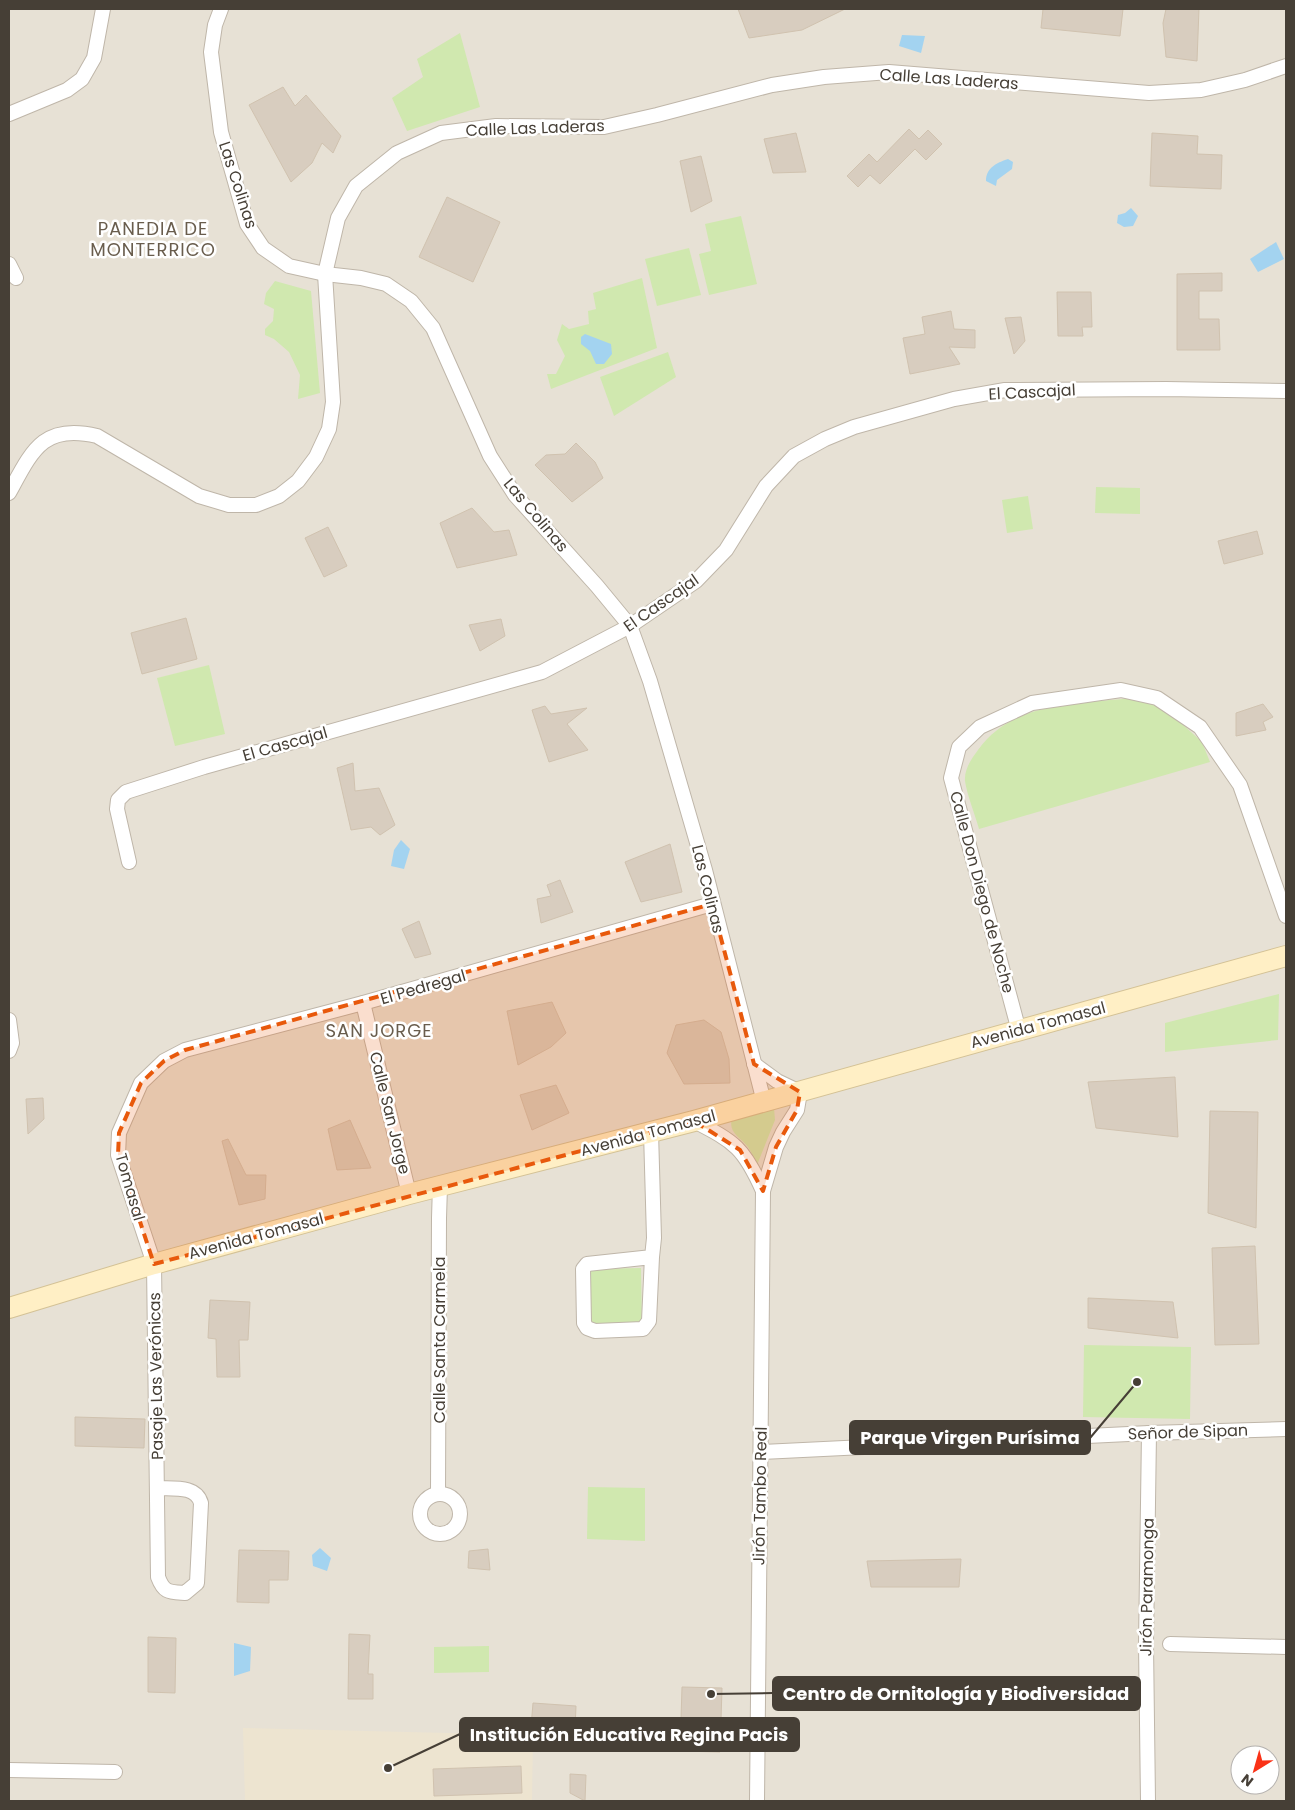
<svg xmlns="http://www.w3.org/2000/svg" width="1295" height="1810" font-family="Poppins,sans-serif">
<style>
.residential{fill:#e7e1d5;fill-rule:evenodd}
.education{fill:#ede4d0}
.green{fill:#d0e8af}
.water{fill:#a3d3f0}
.building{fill:#d8cdbf;stroke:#d0c2af}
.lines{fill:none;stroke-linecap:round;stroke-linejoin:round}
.street-casing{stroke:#bfb6a9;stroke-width:16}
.secondary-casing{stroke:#d4c296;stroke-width:22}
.street{stroke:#fff;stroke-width:14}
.secondary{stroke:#ffefc5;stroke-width:20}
.marked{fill:#e8590c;fill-opacity:0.2;stroke:#e8590c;stroke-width:4;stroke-dasharray:10 6;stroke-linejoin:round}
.labels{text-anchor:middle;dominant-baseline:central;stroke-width:5;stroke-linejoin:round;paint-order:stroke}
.street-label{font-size:16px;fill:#463f36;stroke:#fff}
.neighbourhood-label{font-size:18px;letter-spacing:1px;fill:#695d4d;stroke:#fff}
.leader{fill:none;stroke:#463f36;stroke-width:2}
.callout-dot{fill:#463f36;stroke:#fff;stroke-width:2}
.callout{fill:#463f36;stroke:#463f36;stroke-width:2}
.callout-label{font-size:18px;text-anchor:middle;font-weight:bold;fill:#fff}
</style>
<rect width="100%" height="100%" fill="#f3efe7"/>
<path class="residential" d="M9 9H1286V1801H9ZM1240 1755H1270V1785H1240Z"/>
<path class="education" d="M243 1728 533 1735 532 1801H245Z"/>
<g class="green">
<path d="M460 33 480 107 407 131 392 98 423 77 417 59Z"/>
<path d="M741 216 757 284 709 295 699 254 711 251 705 224Z"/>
<path d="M689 248 701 295 657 306 645 259Z"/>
<path d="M642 278 657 348 551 389 547 374H556L565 356 557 340 562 324 569 329 589 324 588 311 596 309 593 293Z"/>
<path d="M275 281 311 291 320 393 298 399 300 375 289 352 274 339 265 335V329L273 321 274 309 264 304 266 293Z"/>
<path d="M668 352 676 377 614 416 600 377Z"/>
<path d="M1096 487 1140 488V514L1095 513Z"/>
<path d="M1028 496 1033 529 1007 533 1002 500Z"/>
<path d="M209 665 225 734 175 746 157 678Z"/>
<path d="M1132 698 1155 705 1180 722 1202 742 1210 762 979 829C975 814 967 795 965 781 964 769 972 758 978 750 1013 701 1078 704 1132 698Z"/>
<path d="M1279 994 1278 1040 1165 1052V1023Z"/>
<path d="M774 1108 775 1120 757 1165C754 1159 752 1153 748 1147 739 1136 728 1133 732 1118Z"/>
<path d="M641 1268 642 1324H591L590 1269Z"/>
<path d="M1084 1345 1191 1347 1190 1419 1083 1417Z"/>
<path d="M588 1487 645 1488V1541L587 1539Z"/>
<path d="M489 1646V1672L434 1673V1647Z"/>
</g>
<g class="water">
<path d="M902 35 925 36 921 53 899 46Z"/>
<path d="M1008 159 1013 162 1012 169 997 180 996 186 986 181C986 168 996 163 1008 159Z"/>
<path d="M1131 208 1138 216 1133 226 1124 227 1117 223 1118 215 1125 213Z"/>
<path d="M1276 242 1284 259 1258 272 1250 259Z"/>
<path d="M585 334 611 344 612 354 604 364H596L590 351 581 344V337Z"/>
<path d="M401 840 410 849 404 869 391 866 394 850Z"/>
<path d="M320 1548 331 1558 327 1571 313 1566 312 1555Z"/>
<path d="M234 1643 251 1647 250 1671 234 1676Z"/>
</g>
<g class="building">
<path d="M738 9H845L802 30 749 38Z"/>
<path d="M1043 9H1123L1120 36 1041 28Z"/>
<path d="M1166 9H1199L1197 61 1166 57 1163 23Z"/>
<path d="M283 87 295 106 306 95 341 136 333 153 322 143 312 163 291 182 249 105Z"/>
<path d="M909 129 919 139 928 130 942 144 926 160 915 149 880 184 870 175 858 187 847 176 869 154 877 162Z"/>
<path d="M796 133 806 172 773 173 764 139Z"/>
<path d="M1152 133 1198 136 1197 154 1222 155 1221 189 1150 186Z"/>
<path d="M701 156 712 201 691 212 680 161Z"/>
<path d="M447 197 500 222 473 282 419 257Z"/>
<path d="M1222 273V291H1199V319H1219L1220 350H1177V274Z"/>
<path d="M1057 292H1091L1092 327H1082L1083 336H1058Z"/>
<path d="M951 311 954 329 975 330V348L949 347 960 364 910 374 903 338 925 334 922 317Z"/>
<path d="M1021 317 1025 341 1014 354 1005 318Z"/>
<path d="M576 443 595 462 603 478 572 502 535 465 546 455 565 454Z"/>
<path d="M472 508 494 532 509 530 517 555 457 568 440 523Z"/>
<path d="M328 527 347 566 324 577 305 538Z"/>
<path d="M1257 531 1263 554 1224 564 1218 541Z"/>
<path d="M186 618 197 659 142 674 131 633Z"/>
<path d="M501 619 505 636 480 651 469 625Z"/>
<path d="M1263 704 1273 717 1263 722 1266 730 1236 736V713Z"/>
<path d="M545 706 551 714 587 708 567 724 588 750 549 762 532 710Z"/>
<path d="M353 763 355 791 379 788 395 825 380 835 371 827 351 830 337 768Z"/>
<path d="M670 844 682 892 641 902 625 862Z"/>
<path d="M560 880 573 912 541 923 537 899 551 896 547 885Z"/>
<path d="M419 921 431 954 415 958 402 929Z"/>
<path d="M552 1002 566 1033 551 1047 518 1065 507 1011Z"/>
<path d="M704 1020 721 1032 729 1059 730 1083 684 1084 667 1053 676 1025Z"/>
<path d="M1175 1077 1178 1137 1096 1128 1088 1082Z"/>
<path d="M556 1085 569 1113 532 1130 520 1095Z"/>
<path d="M43 1098 44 1119 28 1134 26 1099Z"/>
<path d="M1210 1111 1258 1112 1256 1228 1208 1213Z"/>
<path d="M350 1120 371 1168 337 1170 328 1129Z"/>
<path d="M228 1139 246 1175H266L265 1199 239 1205 222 1141Z"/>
<path d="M1255 1246 1259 1344 1215 1345 1212 1248Z"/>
<path d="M1088 1298 1173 1302 1178 1338 1088 1328Z"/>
<path d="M210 1300 250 1302 248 1340H239L240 1377H217L216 1339 208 1338Z"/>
<path d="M75 1417 145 1419 144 1448 75 1446Z"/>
<path d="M488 1549 490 1570 468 1568 469 1551Z"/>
<path d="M239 1550 289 1551 288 1580H269V1603L237 1602Z"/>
<path d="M961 1559 959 1587H871L867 1561Z"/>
<path d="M349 1634 370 1635 368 1674H373V1699H348Z"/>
<path d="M148 1637 176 1638 175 1693 148 1692Z"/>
<path d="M682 1687 722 1688 720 1752 680 1751Z"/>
<path d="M533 1703 576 1706 575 1729 531 1727Z"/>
<path d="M521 1766 522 1793 434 1796 433 1769Z"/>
<path d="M570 1774 586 1775 585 1801 570 1793Z"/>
</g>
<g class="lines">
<defs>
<g id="street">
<path d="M221 9 215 25 211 52 221 132 247 224 263 248 289 266 325 274 361 278 386 284 411 301 433 328 490 456 515 495 597 586 630 626 650 681 705 870 764 1102"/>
<path d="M9 114 67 90 82 79 94 58 103 9"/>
<path d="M9 264 16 278"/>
<path d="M9 493C32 451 43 423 97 436L199 496 229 505H256L279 496 298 481 316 457 329 429 333 402 325 274 338 218 356 186 397 153 441 133 496 126 604 127 657 115 772 85 824 77 889 72 1149 93 1201 90 1245 80 1286 66"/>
<path d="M129 862 117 809 118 800 126 792 204 767 542 672 630 626 696 581 726 550 766 486 794 456 825 439 854 427 954 399 1005 390 1166 389 1286 391"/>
<path d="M363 1003 409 1194"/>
<path d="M9 1020 12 1043 9 1051"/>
<path d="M1019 1031 951 778 959 747 980 727 1032 703 1121 690 1157 698 1200 727 1240 785 1286 916"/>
<path d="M754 1064 777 1081 800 1092 797 1110 783 1132 776 1147 763 1191 757 1801"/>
<path d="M694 1121C735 1142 744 1148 763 1191"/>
<path d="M651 1132 654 1238 652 1257 649 1321 643 1329 595 1331 587 1328 584 1323 583 1269 587 1264 652 1257"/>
<path d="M761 1452 1149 1433 1286 1429"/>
<path d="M157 1488C173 1489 196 1485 201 1503L197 1583 185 1593C169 1592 164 1593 158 1577L154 1264 118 1155 119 1133 141 1083 164 1061 185 1050 363 1003 712 904"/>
<circle cx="440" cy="1514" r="20"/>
<path d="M438 1494 439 1218 440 1186"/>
<path d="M1170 1644 1286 1647"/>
<path d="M9 1770 115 1772"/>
<path d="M1148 1801 1146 1644 1149 1433"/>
</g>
<path id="secondary" d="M9 1308 154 1264 409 1194 694 1121 1286 956"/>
</defs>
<use href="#street" class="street-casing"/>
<use href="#secondary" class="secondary-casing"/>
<use href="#street" class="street"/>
<use href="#secondary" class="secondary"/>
</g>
<path class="marked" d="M712 904 754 1064 800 1092 797 1110 776 1147 763 1191 740 1150 694 1121 154 1264 118 1155 119 1133 141 1083 164 1061 185 1050Z"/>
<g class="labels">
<g class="street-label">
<text transform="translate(949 79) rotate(4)">Calle Las Laderas</text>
<text transform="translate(535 128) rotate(-2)">Calle Las Laderas</text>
<text transform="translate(238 185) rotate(72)">Las Colinas</text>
<text transform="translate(1032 392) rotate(-3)">El Cascajal</text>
<text transform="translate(536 515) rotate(50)">Las Colinas</text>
<text transform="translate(661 603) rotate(-35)">El Cascajal</text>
<text transform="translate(285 744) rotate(-16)">El Cascajal</text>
<text transform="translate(708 889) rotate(76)">Las Colinas</text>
<text transform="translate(982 892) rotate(75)">Calle Don Diego de Noche</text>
<text transform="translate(423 987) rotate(-16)">El Pedregal</text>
<text transform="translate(1038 1025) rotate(-15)">Avenida Tomasal</text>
<text transform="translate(390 1113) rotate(76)">Calle San Jorge</text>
<text transform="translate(648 1133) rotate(-15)">Avenida Tomasal</text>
<text transform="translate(130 1187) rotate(74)">Tomasal</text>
<text transform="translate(256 1236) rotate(-15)">Avenida Tomasal</text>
<text transform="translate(439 1340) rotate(-90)">Calle Santa Carmela</text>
<text transform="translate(156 1376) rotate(-91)">Pasaje Las Verónicas</text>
<text transform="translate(1188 1432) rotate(-2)">Señor de Sipan</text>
<text transform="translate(760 1496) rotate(-89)">Jirón Tambo Real</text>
<text transform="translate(1147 1587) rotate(-89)">Jirón Paramonga</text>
</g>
<g class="neighbourhood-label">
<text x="153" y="228">PANEDIA DE<tspan x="153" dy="21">MONTERRICO</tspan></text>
<text x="379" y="1030">SAN JORGE</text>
</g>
</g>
<path class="leader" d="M1137 1382L1090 1438M711 1694L773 1693M388 1768L460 1734"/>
<g class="callout-dot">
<circle cx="1137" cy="1382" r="5"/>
<circle cx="711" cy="1694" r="5"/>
<circle cx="388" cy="1768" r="5"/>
</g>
<g class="callout">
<rect x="850" y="1421" width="240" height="33" rx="5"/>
<rect x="773" y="1677" width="367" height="33" rx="5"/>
<rect x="460" y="1718" width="339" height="33" rx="5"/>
</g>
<g class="callout-label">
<text x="970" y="1444">Parque Virgen Purísima</text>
<text x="956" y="1700">Centro de Ornitología y Biodiversidad</text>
<text x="629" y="1741">Institución Educativa Regina Pacis</text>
</g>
<rect width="1295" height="1810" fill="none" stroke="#463f36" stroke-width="20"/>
<g transform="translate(1255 1770) rotate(217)"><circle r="24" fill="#ffffff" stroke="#b5b2af"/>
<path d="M0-4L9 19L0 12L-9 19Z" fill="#fa3217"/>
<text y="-8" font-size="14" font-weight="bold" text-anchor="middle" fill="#463f36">N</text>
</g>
</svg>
